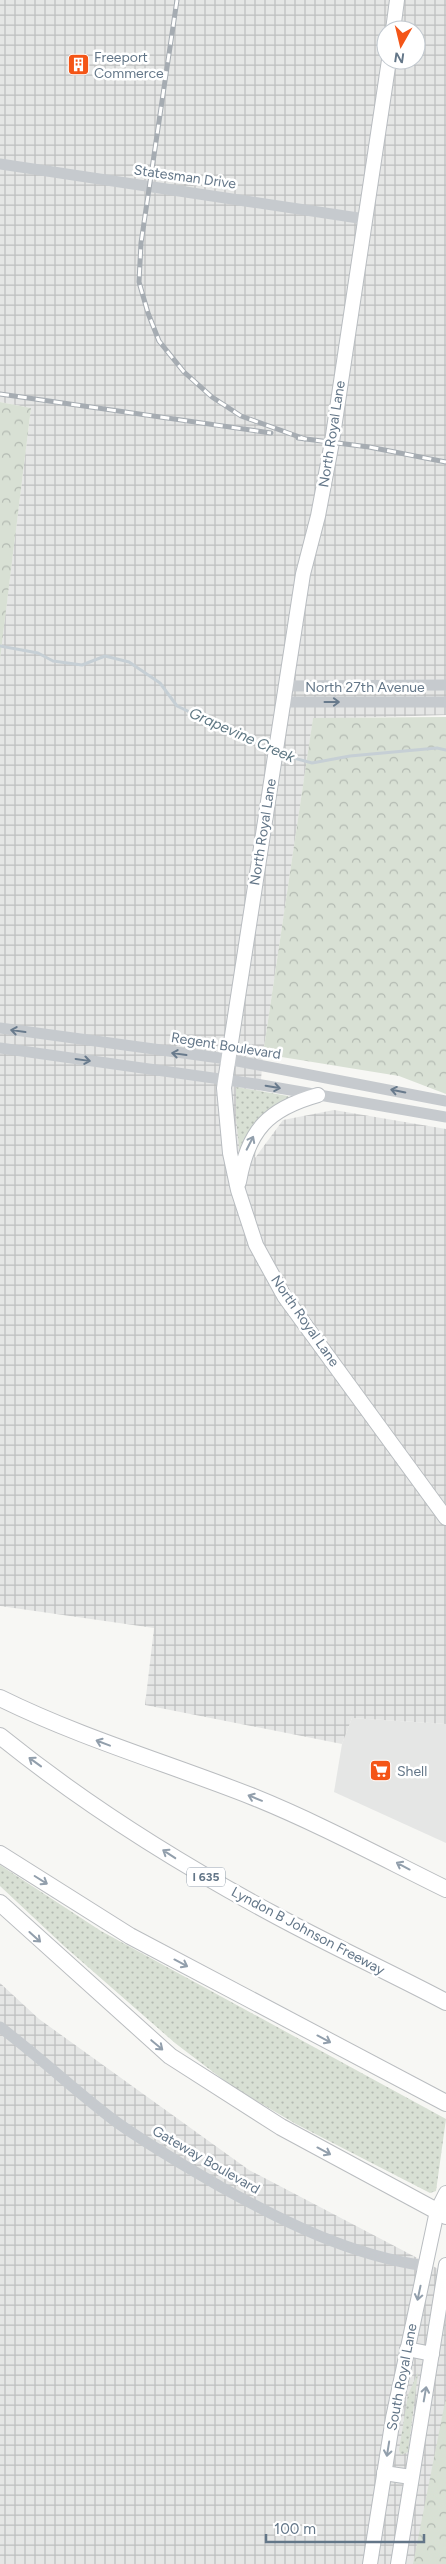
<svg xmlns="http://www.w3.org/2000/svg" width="446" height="2564" font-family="Figtree,sans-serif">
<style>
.built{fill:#e5e6e5}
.industrial{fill:url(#industrial-grid);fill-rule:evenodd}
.green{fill:url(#green-dots)}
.forest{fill:url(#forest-crowns)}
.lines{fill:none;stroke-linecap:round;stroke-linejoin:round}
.stream{stroke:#c6cfd5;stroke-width:3}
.major-casing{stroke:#b9bdc1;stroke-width:16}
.highway-casing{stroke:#babdc0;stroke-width:18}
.minor{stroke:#c6cace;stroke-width:11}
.major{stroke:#fff;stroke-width:14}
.highway{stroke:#fff;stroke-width:16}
.rail-casing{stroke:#a6acb2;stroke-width:5}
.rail{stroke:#fff;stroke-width:3;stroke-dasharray:9;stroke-linecap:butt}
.oneway{stroke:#687a8c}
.oneway2{stroke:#929fac}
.labels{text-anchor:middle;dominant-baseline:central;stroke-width:5;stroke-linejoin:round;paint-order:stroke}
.shield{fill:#fff;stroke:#929fac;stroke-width:1}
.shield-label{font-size:12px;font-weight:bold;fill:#637688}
.poi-label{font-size:14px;fill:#637688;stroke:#fff;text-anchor:start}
.street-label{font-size:14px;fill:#637688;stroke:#fff}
.water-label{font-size:15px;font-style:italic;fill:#5f7884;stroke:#fff}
</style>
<defs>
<pattern id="industrial-grid" width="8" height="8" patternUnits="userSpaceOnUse" patternTransform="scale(1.25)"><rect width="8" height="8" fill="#e5e6e5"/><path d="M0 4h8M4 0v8" fill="none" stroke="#bdbfbf"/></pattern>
<pattern id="green-dots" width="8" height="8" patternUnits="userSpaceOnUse" patternTransform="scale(1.25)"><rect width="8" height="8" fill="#d8e0d4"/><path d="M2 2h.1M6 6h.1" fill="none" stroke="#b3bab2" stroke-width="1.8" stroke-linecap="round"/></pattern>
<pattern id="forest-crowns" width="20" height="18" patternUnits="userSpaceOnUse" patternTransform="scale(1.25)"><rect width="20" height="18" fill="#d8e0d4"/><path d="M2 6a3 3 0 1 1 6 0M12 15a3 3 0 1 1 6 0" fill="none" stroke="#b3bab2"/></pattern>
</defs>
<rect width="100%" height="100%" fill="#f7f7f4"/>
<path class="built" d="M352 1718 446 1724V1843L334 1792 342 1744Z"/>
<g class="industrial">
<path d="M0 0H446V715L313 719 263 1054 255 1158 283 1120 334 1110 446 1129V1724L352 1718 342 1744 145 1705 154 1628 0 1606V657L31 408 0 402ZM386 30H416V60H386Z"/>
<path d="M0 1983 39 2019 249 2170 446 2273V2564H0Z"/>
</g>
<g class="green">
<path d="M236 1087 288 1096 290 1099 240 1155 236 1118Z"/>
<path d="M0 1865 101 1931 446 2119 436 2191 430 2193 296 2124 234 2088 175 2043 64 1946 0 1886Z"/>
<path d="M418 2372 408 2452 401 2455 399 2450 408 2395Z"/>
</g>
<g class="forest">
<path d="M0 402 31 408 0 659Z"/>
<path d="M446 717V1094L399 1076 263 1054 313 718Z"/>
<path d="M446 2397V2564H413Z"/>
</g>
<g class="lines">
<g class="stream">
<path d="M0 646 38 653 53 661 82 665 105 656 129 662 160 683 177 706 271 750"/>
<path d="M279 754 312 763 350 756 437 748 446 750"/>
</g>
<defs>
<g id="major">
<path d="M393 30 397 0"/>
<path d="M389 60 332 442 318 516 303 574 224 1088 230 1153 238 1190 256 1245 284 1296 446 1518"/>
<path d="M239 1182C248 1130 268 1109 318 1095"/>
<path d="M407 2349 432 2354"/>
<path d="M384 2473 411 2477"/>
<path d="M370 2564 393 2418 437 2211 446 2193"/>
<path d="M398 2564 446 2265"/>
</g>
<g id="highway">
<path d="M0 1698C81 1738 167 1763 251 1796 318 1823 381 1857 446 1889"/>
<path d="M0 1736C84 1804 178 1863 273 1914 330 1945 389 1972 446 2002"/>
<path d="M0 1854 130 1936 446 2103"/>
<path d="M0 1903 170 2056 281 2127 446 2216"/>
</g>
</defs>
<use href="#major" class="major-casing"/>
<use href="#highway" class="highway-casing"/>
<g class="minor">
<path d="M0 164 365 219"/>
<path d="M286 686 446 685"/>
<path d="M283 702H446"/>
<path d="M0 1028 227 1059 446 1101"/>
<path d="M0 1048 256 1084 446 1117"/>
<path d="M0 2027C40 2057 75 2091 115 2121 148 2145 185 2166 221 2187 286 2223 350 2255 425 2266"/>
</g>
<use href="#major" class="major"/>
<use href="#highway" class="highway"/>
<defs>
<g id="rail">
<path d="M177 0 141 243 139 282 148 313 159 341 184 372 212 397 241 416 305 439"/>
<path d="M0 394 271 433"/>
<path d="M298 438 369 447 446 462"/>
</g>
</defs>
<use href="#rail" class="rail-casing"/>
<use href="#rail" class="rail"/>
</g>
<defs><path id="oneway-shaft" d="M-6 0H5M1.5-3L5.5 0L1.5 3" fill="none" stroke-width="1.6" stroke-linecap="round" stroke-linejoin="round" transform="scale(1.25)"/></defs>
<g class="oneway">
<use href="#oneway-shaft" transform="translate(332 702)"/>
<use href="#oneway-shaft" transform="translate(18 1031) rotate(-172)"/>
<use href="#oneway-shaft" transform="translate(179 1054) rotate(-172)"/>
<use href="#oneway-shaft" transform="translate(83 1060) rotate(8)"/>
<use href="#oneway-shaft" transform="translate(273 1087) rotate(10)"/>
<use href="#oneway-shaft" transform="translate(398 1091) rotate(-169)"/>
</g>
<g class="oneway2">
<use href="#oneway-shaft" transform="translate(250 1143) rotate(-63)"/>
<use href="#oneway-shaft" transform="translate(103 1743) rotate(-159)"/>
<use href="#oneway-shaft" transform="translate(35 1762) rotate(-144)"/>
<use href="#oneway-shaft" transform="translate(255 1798) rotate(-158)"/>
<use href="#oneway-shaft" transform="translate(169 1854) rotate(-147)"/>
<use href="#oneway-shaft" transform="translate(403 1866) rotate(-152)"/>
<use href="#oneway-shaft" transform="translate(41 1880) rotate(32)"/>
<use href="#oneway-shaft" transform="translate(35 1937) rotate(42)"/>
<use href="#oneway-shaft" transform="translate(181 1963) rotate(28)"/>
<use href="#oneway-shaft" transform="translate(324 2039) rotate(28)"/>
<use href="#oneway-shaft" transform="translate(157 2045) rotate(40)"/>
<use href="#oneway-shaft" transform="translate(324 2151) rotate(28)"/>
<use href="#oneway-shaft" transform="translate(419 2293) rotate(102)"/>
<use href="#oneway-shaft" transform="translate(425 2394) rotate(-80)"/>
<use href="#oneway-shaft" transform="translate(388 2449) rotate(99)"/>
</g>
<defs>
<symbol id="building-square" viewBox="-11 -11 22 22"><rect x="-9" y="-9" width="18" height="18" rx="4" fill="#f45517" stroke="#fff"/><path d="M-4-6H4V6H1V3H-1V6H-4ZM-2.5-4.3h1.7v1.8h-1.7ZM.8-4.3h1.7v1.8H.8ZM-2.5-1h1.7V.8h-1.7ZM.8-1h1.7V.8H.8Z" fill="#fff"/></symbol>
<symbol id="supermarket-square" viewBox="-11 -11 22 22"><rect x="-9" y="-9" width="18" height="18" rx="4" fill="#f45517" stroke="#fff"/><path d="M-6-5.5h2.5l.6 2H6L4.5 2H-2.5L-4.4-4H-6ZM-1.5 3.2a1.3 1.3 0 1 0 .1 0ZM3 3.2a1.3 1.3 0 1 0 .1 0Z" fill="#fff"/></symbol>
</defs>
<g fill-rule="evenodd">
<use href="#building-square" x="66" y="52" width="25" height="25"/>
<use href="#supermarket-square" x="368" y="1758" width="25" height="25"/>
</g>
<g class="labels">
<rect class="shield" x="187" y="1867.5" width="38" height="19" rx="4"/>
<g class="shield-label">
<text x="206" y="1877">I 635</text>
</g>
<g class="poi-label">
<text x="94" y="57">Freeport<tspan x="94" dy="16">Commerce</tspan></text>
<text x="397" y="1771">Shell</text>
</g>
<g class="street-label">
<text transform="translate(185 177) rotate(8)">Statesman Drive</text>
<text transform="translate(332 434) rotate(-81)">North Royal Lane</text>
<text x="365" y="687">North 27th Avenue</text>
<text transform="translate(263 832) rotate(-81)">North Royal Lane</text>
<text transform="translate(226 1046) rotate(9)">Regent Boulevard</text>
<text transform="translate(305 1321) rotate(55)">North Royal Lane</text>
<text transform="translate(308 1931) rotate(28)">Lyndon B Johnson Freeway</text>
<text transform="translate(206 2160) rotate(30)">Gateway Boulevard</text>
<text transform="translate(402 2377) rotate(-79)">South Royal Lane</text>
</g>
<g class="water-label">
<text transform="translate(242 735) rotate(24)">Grapevine Creek</text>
</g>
</g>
<g transform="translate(401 45) rotate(188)"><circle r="24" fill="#ffffff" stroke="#c1c8cf"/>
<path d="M0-4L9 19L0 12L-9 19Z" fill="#f45517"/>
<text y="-8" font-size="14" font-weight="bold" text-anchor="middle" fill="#637688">N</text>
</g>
<path d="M266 2534v8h158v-8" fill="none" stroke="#637688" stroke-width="2.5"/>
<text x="274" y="2534" font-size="15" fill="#637688" stroke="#ffffff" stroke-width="4" paint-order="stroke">100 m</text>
</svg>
